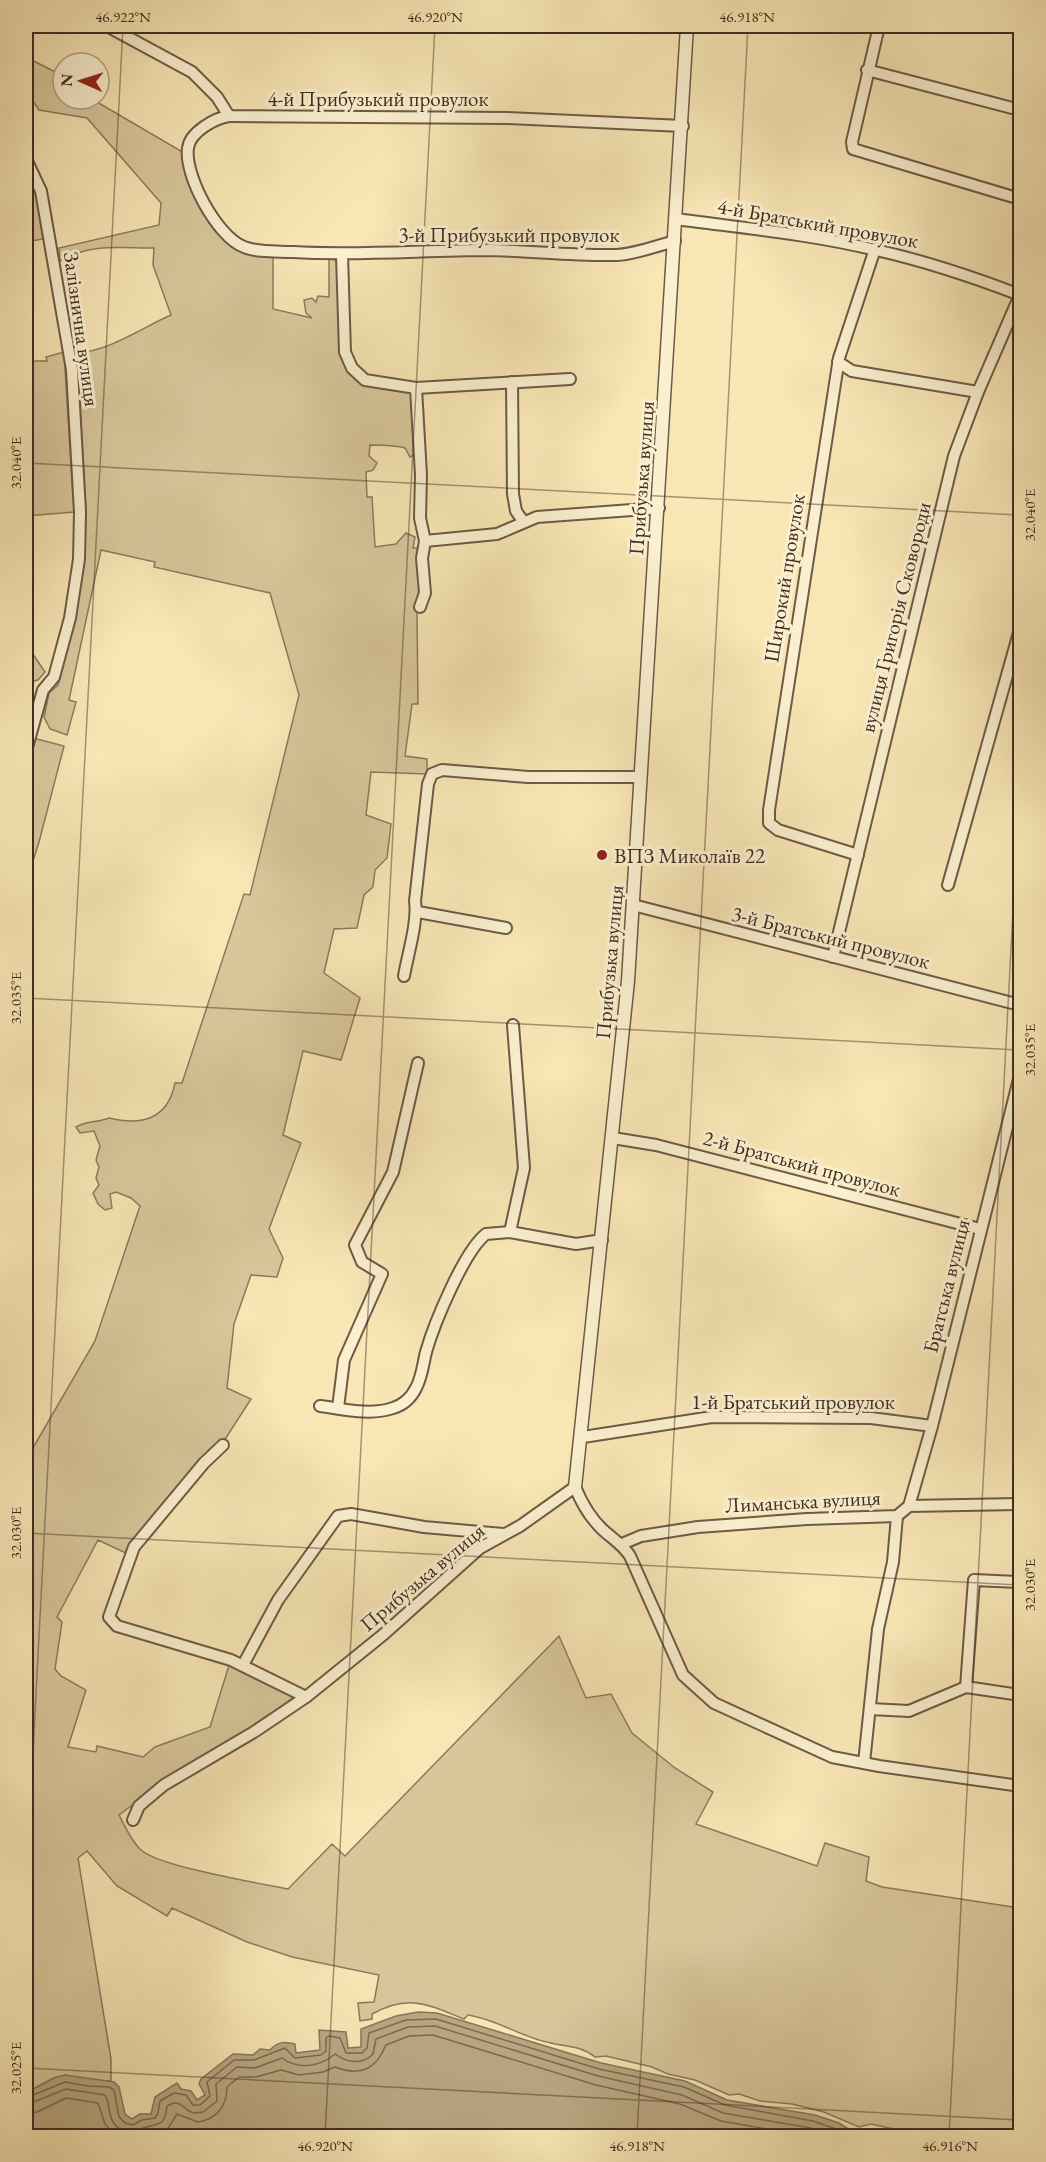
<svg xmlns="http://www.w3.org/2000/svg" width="1046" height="2162" font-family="'EB Garamond',serif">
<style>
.green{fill:#d9c79c;stroke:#8c7a5e;stroke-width:1.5}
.water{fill:#b9a782;stroke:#88765b;stroke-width:1.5}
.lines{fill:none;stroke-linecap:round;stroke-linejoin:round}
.shore{stroke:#7c6a51;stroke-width:1.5}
.minor-casing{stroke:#6d5b45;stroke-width:14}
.tertiary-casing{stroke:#6d5b45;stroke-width:15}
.minor{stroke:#faefcf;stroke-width:10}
.tertiary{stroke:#faefcf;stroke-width:12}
.ticks{fill:none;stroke:#3f2d20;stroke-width:1.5;stroke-opacity:0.45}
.poi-dot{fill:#8f2418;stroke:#faefcf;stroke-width:2}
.labels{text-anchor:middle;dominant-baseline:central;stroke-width:6;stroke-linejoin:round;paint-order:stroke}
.street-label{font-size:21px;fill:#3f2d20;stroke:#faefcf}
.poi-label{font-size:21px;fill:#3f2d20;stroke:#faefcf;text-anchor:start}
.neatline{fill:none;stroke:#3f2d20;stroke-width:2}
.ticks-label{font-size:15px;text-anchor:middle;fill:#3f2d20}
</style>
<rect width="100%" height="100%" fill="#f8e6b5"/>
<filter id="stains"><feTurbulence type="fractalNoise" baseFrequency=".00333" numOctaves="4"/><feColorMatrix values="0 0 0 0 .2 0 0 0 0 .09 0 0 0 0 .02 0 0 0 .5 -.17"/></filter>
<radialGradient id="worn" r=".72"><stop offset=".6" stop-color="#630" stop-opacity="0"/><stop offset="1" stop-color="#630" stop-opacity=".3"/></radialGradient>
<g class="green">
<path d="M26 57 63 76V99H92L186 154 219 232 273 253V309L312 318 306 313 304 300 312 298 316 302 318 296 329 297V257L339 262 342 346 355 374 411 390 414 455 410 457 405 448C395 445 381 445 370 445L369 456 377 463 373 470 366 472 367 497H372L375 547 396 544 406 533 415 537 413 548H422L417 614 418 704H412L405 756 427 759V774L371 772 366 815 391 824 387 858 375 870 373 887 364 895 357 928 334 929 324 973 360 998 341 1060 303 1051 283 1135 301 1143 269 1229 283 1258 277 1277 251 1275 234 1324 227 1388 251 1399 222 1444 128 1554 98 1540 57 1617 62 1622 55 1669 61 1676 86 1690 68 1747 96 1752 97 1746 143 1757 155 1747 210 1727 230 1662 295 1696 254 1728 177 1772 119 1815C125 1826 131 1841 141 1850 160 1867 259 1883 288 1889L332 1844 345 1856 559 1636 586 1698 611 1694 632 1733 675 1768 713 1792 696 1824 817 1866 825 1843 869 1857 866 1881 882 1887 1020 1908V2136H957L920 2131 912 2133 871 2124 859 2127 824 2112 792 2104 760 2101 739 2094 729 2095 695 2080 668 2074 652 2067 606 2056 595 2057C582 2046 567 2047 551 2043 522 2038 497 2019 468 2015L464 2019C429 2005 409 1993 372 2014V2019L360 2021 358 2003 374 2002 379 1975 292 1957 247 1942 172 1908 167 1916 117 1886 87 1851 78 1858 111 2059V2081H89L65 2075 54 2078 26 2093V1460L95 1341 140 1206 131 1198 116 1192 110 1194 112 1208 105 1210 98 1204 93 1193 99 1185 96 1178 99 1167 96 1160 100 1146 94 1131 80 1133 76 1127C87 1120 97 1123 109 1118 142 1126 168 1119 175 1083H182L244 894 250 895 299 695 270 593 154 567 155 562 101 550 69 700 76 702 67 735 50 729 44 717 49 693 58 685 75 619 84 559 86 511 77 352C104 354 145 326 171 315L153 265 154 248C119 248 92 243 60 261L59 248 159 225 161 203 87 118 39 110 26 91Z"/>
<path d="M26 170 37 197 43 239 26 242Z"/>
<path d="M64 352 74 512 26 516V361H47L46 357Z"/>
<path d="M26 644 45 672 38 680 26 683Z"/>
<path d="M33 738 64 746 39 842 26 883V771Z"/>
</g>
<path class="water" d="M418 2012 437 2013 601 2063 685 2081 727 2100 815 2115 839 2123 850 2130H883L912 2136H26V2093L54 2078 65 2075 114 2082 119 2087 125 2114 132 2119 140 2114H151L155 2097 177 2083 181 2089 191 2091 197 2100 205 2095 199 2084 201 2079 233 2054 253 2055 260 2049 270 2050C277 2042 284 2041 295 2044L296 2053 320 2050 319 2030 346 2032 348 2048 361 2047V2029L396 2016Z"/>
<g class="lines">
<g class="shore">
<path d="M26 2098 65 2082 88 2086 109 2087 114 2090 119 2117 125 2123 133 2125 142 2120 155 2118 158 2113 160 2101 174 2093 186 2095 193 2105H200L210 2096 207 2082 234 2060H254L285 2048 295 2058 321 2055 326 2051V2038L329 2036 340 2038 346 2053H362L367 2048 369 2033 406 2020 436 2019 599 2069 684 2087 725 2105 813 2121 856 2136"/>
<path d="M26 2105 66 2089 105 2095C110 2102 108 2114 113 2122 121 2134 131 2132 143 2128 159 2123 165 2127 167 2106 181 2098 181 2108 193 2113L203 2112 217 2101 216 2084 237 2067 255 2068 282 2058C298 2070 320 2067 335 2054 346 2062 362 2066 373 2054L376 2039 408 2027 435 2026 598 2076 682 2095 723 2113 811 2128 835 2136"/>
<path d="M26 2114 37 2112 66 2098 98 2103 105 2124 116 2136"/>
<path d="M154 2136 167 2130 177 2114 198 2122C217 2119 227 2106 227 2087L239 2077H256L281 2070 299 2075 323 2072 335 2067C361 2077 376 2069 386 2045L409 2036 433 2035 596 2085 680 2104 721 2121 807 2136"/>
</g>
<defs>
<g id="minor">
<path d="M107 26 192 72 217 97 229 116 507 118 683 126"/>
<path d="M879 26 852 142 853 149 1020 199"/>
<path d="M867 70 1020 110"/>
<path d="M229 116C215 118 190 132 188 148 184 175 217 237 244 247 259 253 278 251 293 252 359 256 424 250 489 250 532 251 575 256 617 255 636 254 656 246 675 241"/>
<path d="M26 159 41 191 72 370 80 512 79 559 70 618 54 677 43 690 26 751"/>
<path d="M676 219C743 228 810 234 876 250 925 261 973 277 1020 295"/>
<path d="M342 255 345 352 352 368 365 380 416 388 570 379"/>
<path d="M838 362 852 371 978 392"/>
<path d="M512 382 513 494 516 511 523 521"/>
<path d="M416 388 421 475 420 518 425 541 422 558 425 593 420 607"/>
<path d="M425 541 497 534 537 517 659 508"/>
<path d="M858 855 778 830 769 823V810L839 358 875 249"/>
<path d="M948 885 1020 629"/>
<path d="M633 905 1020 1005"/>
<path d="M418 912 506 928"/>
<path d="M833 957 954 456 978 392 1020 295"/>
<path d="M404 976C408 953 418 922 415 901L428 784 432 774 442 770 528 777H641"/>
<path d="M613 1138 656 1145 980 1229"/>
<path d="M510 1232 524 1168 513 1025"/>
<path d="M320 1406C343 1409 370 1416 393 1408 403 1405 411 1398 416 1388 422 1377 423 1364 426 1352 434 1324 464 1251 486 1234L510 1232 576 1244 602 1240"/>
<path d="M338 1408 344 1360 382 1274 362 1262 355 1245 393 1172 418 1063"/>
<path d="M583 1437 712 1417 871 1418 932 1426"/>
<path d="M223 1445 204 1463 134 1547 109 1617 117 1626 231 1660 306 1697"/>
<path d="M909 1506 932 1426 1020 1075"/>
<path d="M622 1544 641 1536 698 1527 807 1519 897 1516 909 1506 1020 1504"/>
<path d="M243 1665 278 1600 338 1516 351 1514 424 1527 503 1534"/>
<path d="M966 1687 974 1580 1020 1582"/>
<path d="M870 1709 909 1711 966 1687 1020 1695"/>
<path d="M864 1763 878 1629 893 1562 897 1516"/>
<path d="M133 1820 139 1806 164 1785 254 1732 306 1697 384 1634 480 1548 520 1526 575 1487C582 1504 590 1518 603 1530 613 1539 623 1545 630 1556L683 1675 714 1703 832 1757 879 1766 1020 1786"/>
</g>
<path id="tertiary" d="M575 1487 628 981 687 26"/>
</defs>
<use href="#minor" class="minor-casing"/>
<use href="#tertiary" class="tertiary-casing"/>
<use href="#minor" class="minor"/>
<use href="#tertiary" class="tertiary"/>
</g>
<path class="ticks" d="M26 463 1020 515M26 998 1020 1050M26 1533 1020 1585M26 1886 123 26M26 2068 1020 2120M325 2136 435 26M637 2136 748 26M949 2136 1020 776"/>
<circle class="poi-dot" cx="602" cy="855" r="6"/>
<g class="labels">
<g class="street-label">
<text x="378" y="98">4-й Прибузький провулок</text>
<text transform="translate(818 223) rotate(10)">4-й Братський провулок</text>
<text x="509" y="234">3-й Прибузький провулок</text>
<text transform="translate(82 329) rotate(82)">Залізнична вулиця</text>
<text transform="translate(641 478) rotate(-86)">Прибузька вулиця</text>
<text transform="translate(784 578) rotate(-81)">Широкий провулок</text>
<text transform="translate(895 617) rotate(-76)">вулиця Григорія Сковороди</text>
<text transform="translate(831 937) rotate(14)">3-й Братський провулок</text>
<text transform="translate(609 962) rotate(-85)">Прибузька вулиця</text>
<text transform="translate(802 1163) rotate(15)">2-й Братський провулок</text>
<text transform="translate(946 1286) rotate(-76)">Братська вулиця</text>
<text x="793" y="1401">1-й Братський провулок</text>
<text transform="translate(803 1501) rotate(-3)">Лиманська вулиця</text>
<text transform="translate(422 1577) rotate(-40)">Прибузька вулиця</text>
</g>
<g class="poi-label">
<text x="614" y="855">ВПЗ Миколаїв 22</text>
</g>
</g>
<rect width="1046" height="2162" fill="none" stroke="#f8e6b5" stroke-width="66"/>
<g transform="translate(81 81) rotate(273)"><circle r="28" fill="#faefcf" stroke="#afa189" stroke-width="1.5"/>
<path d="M0-4.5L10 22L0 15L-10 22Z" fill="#8f2418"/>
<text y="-9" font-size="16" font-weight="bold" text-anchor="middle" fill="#3f2d20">N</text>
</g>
<rect x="33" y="33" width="980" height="2096" class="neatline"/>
<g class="ticks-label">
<text x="123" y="22">46.922°N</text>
<text x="435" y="22">46.920°N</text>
<text x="747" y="22">46.918°N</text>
<text transform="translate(16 463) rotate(-90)" y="5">32.040°E</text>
<text transform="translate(1030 515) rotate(-90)" y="5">32.040°E</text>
<text transform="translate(16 998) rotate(-90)" y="5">32.035°E</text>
<text transform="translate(1030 1050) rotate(-90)" y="5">32.035°E</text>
<text transform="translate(16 1533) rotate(-90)" y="5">32.030°E</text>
<text transform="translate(1030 1585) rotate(-90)" y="5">32.030°E</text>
<text transform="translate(16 2068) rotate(-90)" y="5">32.025°E</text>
<text x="325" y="2151">46.920°N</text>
<text x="637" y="2151">46.918°N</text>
<text x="950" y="2151">46.916°N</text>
</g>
<rect width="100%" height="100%" filter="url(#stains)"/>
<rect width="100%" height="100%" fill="url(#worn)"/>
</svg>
